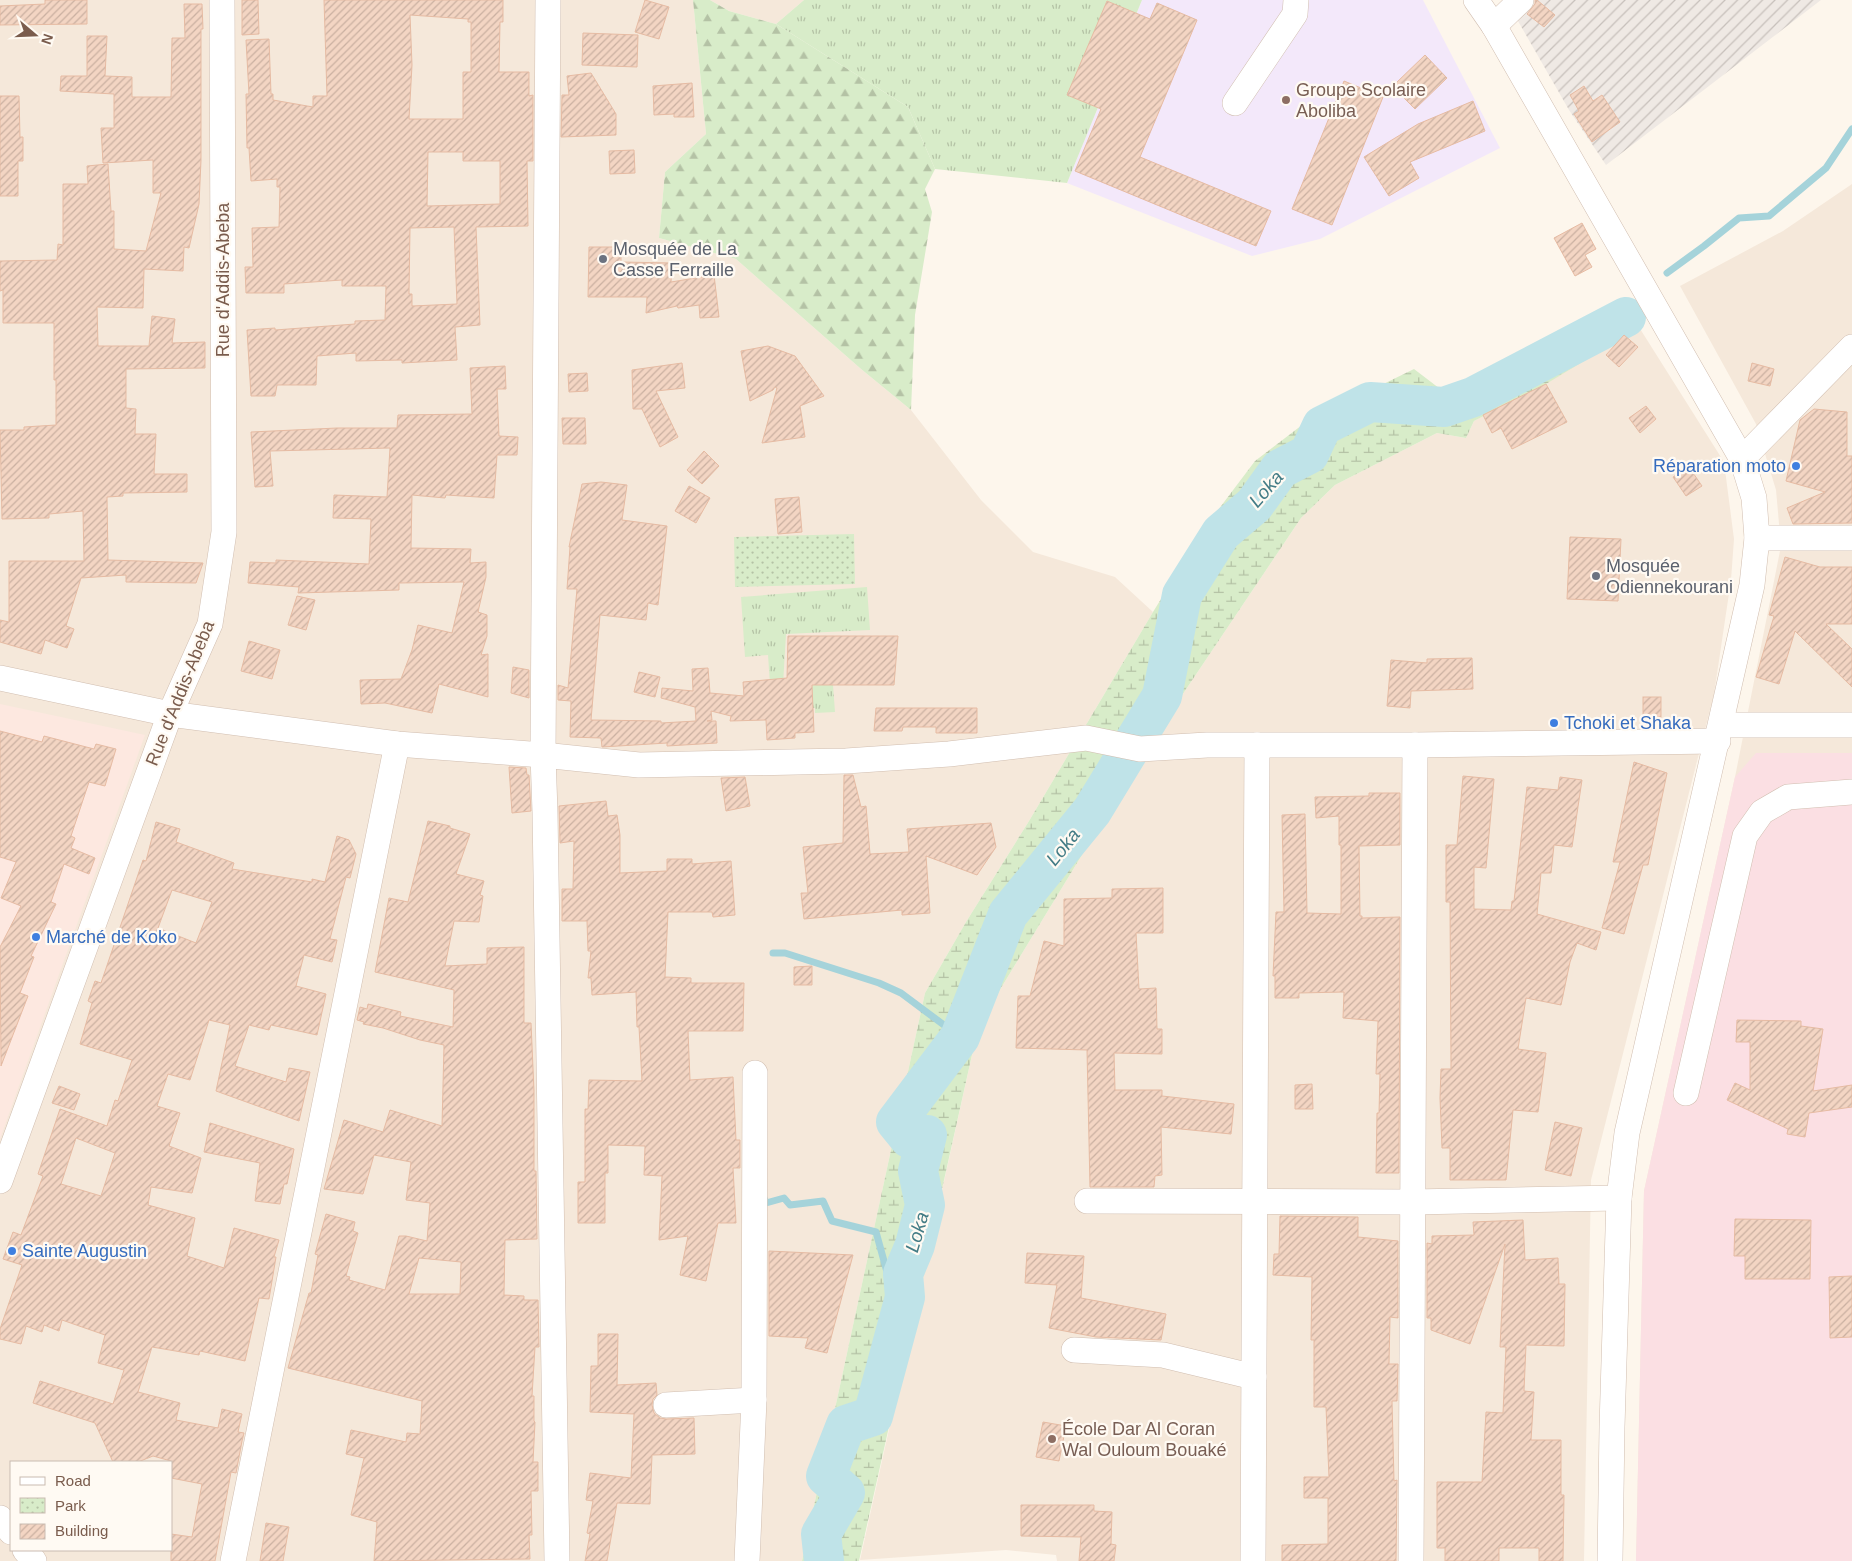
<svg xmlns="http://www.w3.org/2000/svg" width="1852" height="1561" font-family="Helvetica,sans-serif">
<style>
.residential{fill:#f5e8da;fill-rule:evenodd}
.commercial{fill:#fde8e0}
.industrial{fill:url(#industrial-furrows)}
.education{fill:#f3e8fa}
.medical{fill:#fbdfe3}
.grass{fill:url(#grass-tufts)}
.forest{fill:url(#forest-firs)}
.wetland{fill:url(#wetland-marsh)}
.park{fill:url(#park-dots)}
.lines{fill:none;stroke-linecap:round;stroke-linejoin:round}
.stream{stroke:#a5d3da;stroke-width:7}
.river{stroke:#bfe3e8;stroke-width:40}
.building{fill:url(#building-hatch);stroke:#e6bba3;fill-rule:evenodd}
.minor-casing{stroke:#d1beb0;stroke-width:26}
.minor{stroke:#fff;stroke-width:25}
.education-dot{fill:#8d6e63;stroke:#fffaf3;stroke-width:2}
.worship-dot{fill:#6b7280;stroke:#fffaf3;stroke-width:2}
.shop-dot{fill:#3f7fe0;stroke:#fffaf3;stroke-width:2}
.labels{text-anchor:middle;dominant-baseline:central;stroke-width:4.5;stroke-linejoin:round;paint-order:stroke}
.education-label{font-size:18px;fill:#785e54;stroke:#fffaf3;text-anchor:start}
.worship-label{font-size:18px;fill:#5b616d;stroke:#fffaf3;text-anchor:start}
.street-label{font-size:18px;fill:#7a5c4d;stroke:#fffaf3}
.shop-label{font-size:18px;fill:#366cbe;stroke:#fffaf3;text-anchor:start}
.water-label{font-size:19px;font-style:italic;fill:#437c86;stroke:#fffaf3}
</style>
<defs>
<pattern id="industrial-furrows" width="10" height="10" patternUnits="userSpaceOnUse" patternTransform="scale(1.25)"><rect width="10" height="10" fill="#efe9e4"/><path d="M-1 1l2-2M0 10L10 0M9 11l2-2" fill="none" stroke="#c7c0bb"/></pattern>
<pattern id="grass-tufts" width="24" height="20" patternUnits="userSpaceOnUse" patternTransform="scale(1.25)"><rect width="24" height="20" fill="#d8ecc9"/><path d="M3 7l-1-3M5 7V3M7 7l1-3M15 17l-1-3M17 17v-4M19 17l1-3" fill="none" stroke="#b4c2a5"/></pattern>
<pattern id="forest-firs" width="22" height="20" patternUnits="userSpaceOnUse" patternTransform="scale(1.25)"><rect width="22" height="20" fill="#d8ecc9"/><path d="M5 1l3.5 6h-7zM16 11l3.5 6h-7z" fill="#b4c2a5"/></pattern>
<pattern id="wetland-marsh" width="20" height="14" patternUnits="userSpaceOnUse" patternTransform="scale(1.25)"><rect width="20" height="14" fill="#d8ecc9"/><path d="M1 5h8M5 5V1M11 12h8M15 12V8" fill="none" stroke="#b4c2a5"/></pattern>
<pattern id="park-dots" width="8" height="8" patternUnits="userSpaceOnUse" patternTransform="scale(1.25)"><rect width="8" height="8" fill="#d8ecc9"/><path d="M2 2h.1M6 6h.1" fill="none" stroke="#b4c2a5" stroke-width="1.8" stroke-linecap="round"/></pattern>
<pattern id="building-hatch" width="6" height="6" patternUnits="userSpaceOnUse" patternTransform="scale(1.25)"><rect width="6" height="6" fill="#f3d5c3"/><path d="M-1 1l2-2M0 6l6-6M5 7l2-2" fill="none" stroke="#cab0a1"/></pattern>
</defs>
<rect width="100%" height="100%" fill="#fdf6ec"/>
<g class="residential">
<path d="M0 0H693L706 134 665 172 659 238 736 259 861 369 911 410 981 500 1033 552 1115 577 1153 612 1029 821 966 922 925 993 802 1561H0ZM11 1462H171V1550H11Z"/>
<path d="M710 0H804L776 24 729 11Z"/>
<path d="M1852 184V1561H1636L1644 1191 1735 777 1781 546 1776 490 1756 424 1680 286 1783 231Z"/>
<path d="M1637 324 1724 462 1734 539 1731 580 1714 694 1591 1180 1584 1561H1057L1056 1555 1006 1550 860 1560 976 1037 1001 988 1152 740 1301 518 1335 485 1437 433 1466 438 1474 421 1589 358Z"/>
</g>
<path class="commercial" d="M0 704 145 735 0 1139Z"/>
<path class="industrial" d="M1538 0H1821L1606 165 1569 110 1518 21Z"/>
<path class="education" d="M1142 0H1423L1500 148 1320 239 1252 256 1067 183Z"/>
<path class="medical" d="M1756 753H1852V1561H1636L1644 1191 1735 777Z"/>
<g class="grass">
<path d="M804 0H1142L1067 183 935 169 908 107 776 24Z"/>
<path d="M867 587 870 630 786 634 783 685H833L835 712 815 713V708L797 709 770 684 768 655 745 657 741 597Z"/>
</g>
<path class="forest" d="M693 0H710L729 11 776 24 908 107 935 169 925 189 932 212 915 315 911 410 861 369 736 259 659 238 665 172 706 134Z"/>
<path class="wetland" d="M1625 302 1637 324 1589 358 1546 384 1474 421 1466 438 1437 433 1335 485 1301 518 1152 740 1001 988 976 1037 859 1561H802L925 993 966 922 1029 821 1153 612 1206 526 1255 461 1306 422 1414 369 1452 398Z"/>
<path class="park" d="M854 534 855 584 735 587 734 537Z"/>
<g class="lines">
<g class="stream">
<path d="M1667 273 1704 246 1739 218 1769 216 1826 168 1852 129"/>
<path d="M773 953H785L879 983 901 993 960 1037"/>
<path d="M763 1196 766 1203 784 1198 790 1205 823 1201 832 1221 876 1232 887 1272 903 1274"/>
</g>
<path class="river" d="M824 1561 821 1534 845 1493 826 1476 846 1425 873 1416 905 1297 903 1274 915 1245 925 1205 918 1171 927 1135 909 1138 896 1122 960 1037 1008 914 1092 811 1162 696 1182 595 1221 533 1254 505 1280 469 1309 454 1322 426 1370 402 1444 407 1473 397 1626 317"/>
</g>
<g class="building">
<path d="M45 0H87V24L0 25V6L45 4Z"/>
<path d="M242 0H258L259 34 242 35Z"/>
<path d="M324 0H503V22H500L499 72H529V96L533 95V161H527L528 226 476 227 480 325 455 327 457 360 402 363V360L356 361V353L317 356 316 385H277L275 396H251L247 330 275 328V330L355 324V321L385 320 386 286H342V280L284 284V293H246L245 267H253L252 228 279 227 280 187H277V179L251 181 249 148H247L246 94H249L246 40 269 39 271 94H273V100L313 107V96H327ZM410 15 468 19V22H471V72H463V119H409L412 65ZM428 152H463V161H500V204L427 206ZM454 227 457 304 412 306V294H409L410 228Z"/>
<path d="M645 0 669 7 659 39 635 32Z"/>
<path d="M1535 0H1537L1555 15 1544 27 1527 14 1535 4Z"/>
<path d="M1107 1 1150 19 1157 3 1197 20 1140 157 1271 211 1256 246 1075 171 1101 109 1067 95Z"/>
<path d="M184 4H202L203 29H201V160L199 204 189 248 184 247 183 271 144 269 143 308 97 307 98 346H149L152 316 175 319 172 343 205 342V368L126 369V408L136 409 135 434H156L154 474H187V492L123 493V496L107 497 108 560 203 563 196 583 126 582V575L81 578 66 626 74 629 67 648 45 640 41 654 0 642V620L9 622V561H84L83 511 49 514V518L2 519 0 430H24V427L56 425V380H54V323H3V290L0 291V261L57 260 58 244 63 245V184H88L87 166 108 164 111 211H114V249L146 251 161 193H153V160L103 163 101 128H114V94L60 91 61 76H87V36H107L105 76 132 77V97H171L172 38H185Z"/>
<path d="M583 33 638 35 637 67 582 65Z"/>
<path d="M1425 55 1447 78 1415 109 1399 93 1395 84Z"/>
<path d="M591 73 616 114V135L561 137 562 95H569L567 76Z"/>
<path d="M1344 81 1383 97 1332 225 1292 209Z"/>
<path d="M692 83 694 117H674V114L654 115 653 86Z"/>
<path d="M1584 86 1593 101 1602 95 1620 122 1592 142 1574 114 1579 111 1570 95Z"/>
<path d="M0 96H19L20 137H23V161H18V196H0Z"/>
<path d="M1473 101 1485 131 1410 162 1419 178 1389 196 1364 157 1418 124Z"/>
<path d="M634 150 635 173 610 174 609 151Z"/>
<path d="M1582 223 1596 249 1585 255 1592 267 1575 276 1554 238Z"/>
<path d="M589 247H621V262L672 263 671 282 714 275 719 317 700 318 699 305 678 308 677 306 646 313 647 297H588Z"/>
<path d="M1624 335 1638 347 1619 367 1606 355Z"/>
<path d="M768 346 795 356 824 396 800 406 805 437 762 443 777 388 775 387 773 390 750 401 741 351Z"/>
<path d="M682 363 685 388 656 391 678 437 660 447 642 409H633L632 370Z"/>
<path d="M1752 363 1774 369 1770 386 1748 381Z"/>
<path d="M505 366 506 389H497L499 436 518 437 517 455H497L494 498 446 495 445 498 412 495 411 548 471 549 470 563 486 562V577L478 612 487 615V636L481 655 488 654V697L439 684 432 713 385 703 361 704 360 680 401 679 412 650 418 625 452 633 464 582 399 583V590L298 593 299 587 248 583 250 562 276 563V560L369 564 371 519 333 518 334 495 387 497 390 448 270 451 273 486 255 487 251 432 337 428H397L398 415 472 414 470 368Z"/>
<path d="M587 373 588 391 569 392 568 374Z"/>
<path d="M1546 384 1567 422 1512 449 1501 428 1492 433 1483 415Z"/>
<path d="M1646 406 1656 419 1640 433 1629 418Z"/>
<path d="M1814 409 1847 412V456H1852V523L1793 524 1787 508 1825 492 1786 481 1800 420Z"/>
<path d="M562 418H585L586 444H563Z"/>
<path d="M704 451 719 466 702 484 687 470Z"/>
<path d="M1689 467 1702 486 1686 496 1673 477Z"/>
<path d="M601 482 627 485 622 520 667 526 658 605 648 603 646 620 600 615 591 720 661 721V723L696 721 695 707 661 698 662 688 693 691 692 669 708 668 710 693 744 696 743 682 787 678 788 636H898L894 685H812L814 732 795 733V738L767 740 766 720 730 721 731 716 711 711 712 720 707 721H716L717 743 667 746V743L602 747 601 738 570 737 571 701 558 700V685L568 688 577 589H567L570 547H569L582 484Z"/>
<path d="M689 486 710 498 696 523 675 511Z"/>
<path d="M799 497 802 532 778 534 775 499Z"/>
<path d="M1570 537 1621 539 1618 601 1567 599Z"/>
<path d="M1785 557 1820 567H1852V624H1826L1852 649V687L1795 631 1779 684 1756 677 1774 616 1769 615Z"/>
<path d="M297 596 315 600 306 630 288 625Z"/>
<path d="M249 641 280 650 272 679 241 671Z"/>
<path d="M1472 658 1473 689 1411 691 1410 708 1387 706 1391 660 1427 663V659Z"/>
<path d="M513 667 529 670V698L511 693Z"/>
<path d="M639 672 660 677 655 697 634 692Z"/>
<rect x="1643" y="697" width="18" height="20"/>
<path d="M876 708H977V733H936V727H903L902 731H874Z"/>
<path d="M0 731 42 742 44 736 94 749 96 744 116 749 105 786 89 782 71 836 75 838 71 848 95 858 89 874 64 864 51 902 56 904 31 956 34 957 20 993 28 996 1 1066 0 947 21 906 1 898 16 862 0 857Z"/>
<path d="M1634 762 1667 773 1648 865H1643L1624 934 1602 928 1620 862H1613Z"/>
<path d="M509 767 526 768 527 775H529L531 811 512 813Z"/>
<path d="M844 775H853L861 807 866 806 870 854 909 852 907 829 991 823 996 847 977 875 926 856 930 913 902 915V910L804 919 801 893H808L803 847 843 843Z"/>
<path d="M1463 776 1494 779 1486 868 1474 867V909L1511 910 1512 901H1514L1527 787 1558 790 1560 777 1582 780 1572 847 1554 845 1551 873H1541L1537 914 1601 932 1596 950 1577 943 1570 962 1561 1005 1526 998 1518 1049 1546 1053 1538 1112 1513 1110 1506 1180H1450V1148H1442L1440 1098 1441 1069H1451L1450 902H1446V845H1457Z"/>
<path d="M745 777 750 806 726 811 721 778Z"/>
<path d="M1369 793H1400V845L1359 846 1360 916H1362V918L1400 917 1399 1173H1376L1377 1113H1379L1380 1074H1376L1378 1021 1343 1018 1344 992 1299 993V998H1275V976H1273L1276 912H1284L1282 815 1305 814 1307 913 1341 914V845H1339V816L1316 818 1315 797 1369 796Z"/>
<path d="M606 801 608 816 617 815 620 835V873L667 871V859H692V864L731 861 735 915 713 917 712 912H668L665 977 691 978V983H744L743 1031H688L690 1080 733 1077 736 1140H740V1168H733L736 1223H718L706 1281 680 1275 688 1236 659 1240 662 1176 644 1175 645 1146 608 1145V1173H605V1223H578V1182H585V1109H588L589 1080 642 1081 639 1027H637L636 992 592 995 591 978H588L591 951H588L587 921H562V889H573L574 841 560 843 559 806Z"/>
<path d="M428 821 450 826V828L470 834 456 874 484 881 480 895 483 896 479 922 454 921 445 966 487 964V948L524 947V1023H531L534 1091V1171H536L537 1239 505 1240 504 1295 524 1296V1300H538L539 1347H535L532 1396H534V1421L535 1422 533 1462H538V1491H531L532 1535H529L530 1559 374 1561 377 1522 351 1515 364 1458 346 1454 351 1430 406 1442 407 1433 420 1434 422 1401 288 1368 309 1293H311L318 1255 315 1254 326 1214 355 1222 353 1231 358 1233 346 1276 350 1277 349 1280 385 1290 399 1236H406L427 1241 430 1203 406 1200 411 1162 374 1155 363 1194 324 1189 344 1120 383 1132 390 1110 442 1126 444 1045 420 1040 383 1028 363 1024 364 1022 357 1020 360 1007 367 1009 368 1004 401 1012 400 1016 453 1027 454 990 375 972 389 898 408 902ZM419 1258 461 1262 460 1294H409Z"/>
<path d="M156 822 180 829 176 842 234 863 232 869 312 882V879L325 882 337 836 349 840 356 854 350 878 346 877 330 939 337 940 332 962 304 955 296 986 326 994 317 1035 271 1025 269 1030 249 1025 235 1066 286 1082 289 1068 310 1072 299 1121 216 1091 230 1025 209 1020 190 1080 168 1074 157 1106 180 1113 169 1146 201 1158 192 1193 151 1187 148 1205 195 1218 187 1256 224 1268 234 1228 279 1240 274 1257H276L269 1299 259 1298 245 1361 200 1351 199 1355 152 1347 138 1392 180 1403 176 1420 218 1428 222 1409 242 1414 238 1432 244 1433 242 1441 236 1473 231 1472 215 1561H171V1534L192 1537 202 1484 171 1478V1461L153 1456 138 1462H113L95 1423 33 1403 40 1381 113 1404 124 1370 98 1363 105 1335 62 1320 59 1331 44 1325 42 1332 26 1326 21 1344 0 1339V1329L22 1265 3 1259 13 1232 21 1235 43 1176 38 1174 60 1109 107 1126 115 1100 118 1101 132 1060 80 1044 92 1003 88 1001 95 981 101 983 143 860 146 861ZM172 890 212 902 196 943 158 928ZM76 1138 115 1153 101 1196 61 1184Z"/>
<path d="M1163 888V933H1136L1139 989 1156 988 1157 1029H1162V1054L1114 1053 1115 1090H1162V1096L1234 1104 1231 1134 1161 1127 1162 1175 1155 1176 1154 1187H1090L1087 1050 1016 1048 1018 996H1030L1044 941 1064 946V899L1112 898V889Z"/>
<path d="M812 966V985H794V967Z"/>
<path d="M1737 1020 1801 1021V1026L1823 1029 1813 1091 1852 1085V1107L1809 1113 1805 1137 1787 1134 1788 1129 1727 1100 1735 1083 1750 1090V1042H1736Z"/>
<path d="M1312 1084 1313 1109H1295V1085Z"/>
<path d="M59 1086 80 1094 74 1110 52 1103Z"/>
<path d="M1555 1122 1582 1128 1571 1176 1545 1170Z"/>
<path d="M210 1123 294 1149 287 1184H284L280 1204 255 1201 260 1163 204 1152Z"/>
<path d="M1280 1216 1358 1217V1237L1398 1241V1318L1390 1317 1389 1364H1398L1397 1401H1392L1394 1481 1397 1480 1396 1561H1282V1545L1328 1544V1498H1304V1477H1329L1326 1407H1314V1340H1311L1312 1277 1273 1275 1274 1254H1279Z"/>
<path d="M1735 1219 1811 1220 1810 1279H1745V1256H1734Z"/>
<path d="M1523 1220 1525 1260 1558 1258 1559 1284H1565L1564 1346 1526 1345 1524 1391 1534 1392 1531 1440H1561V1495H1564L1563 1561H1539V1548H1499V1561H1445V1548H1437V1482H1482L1486 1412 1503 1413 1506 1347H1500L1505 1244 1470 1344 1431 1330V1318H1427V1243L1432 1244V1236L1474 1235 1473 1222Z"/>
<path d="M769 1251 853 1255 827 1353 805 1348 808 1338 769 1336Z"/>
<path d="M1027 1253 1084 1256 1081 1298 1166 1314 1161 1340 1096 1337 1049 1328 1057 1285 1025 1283Z"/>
<path d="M1852 1276V1337L1830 1338 1829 1277Z"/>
<path d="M598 1334H618L617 1385 656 1383 657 1395 653 1399 652 1405 654 1413 660 1418 666 1419 694 1418 695 1454 652 1455 650 1504 617 1503 607 1561H585L590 1534 587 1533 593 1501 586 1500 590 1473 631 1478 634 1414 590 1412 591 1366H598Z"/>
<path d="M1043 1422 1066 1426 1059 1461 1036 1457Z"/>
<path d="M1021 1505H1094V1511L1112 1512 1111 1544 1116 1545 1114 1561H1079L1081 1537 1021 1536Z"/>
<path d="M266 1523 289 1527 283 1561H260Z"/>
</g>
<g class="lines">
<defs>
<g id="minor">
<path d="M548 0 543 755 545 812 557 1561"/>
<path d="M1476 0 1494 26 1742 459 1754 498 1757 538 1752 585 1627 1133 1619 1198 1612 1427 1610 1561"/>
<path d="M1494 26 1521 0"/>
<path d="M1235 103 1295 14 1296 0"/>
<path d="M1742 459 1852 347"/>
<path d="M1757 538H1852"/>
<path d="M0 678 170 714 397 744 543 755 639 765 846 761 949 754 1086 738 1140 749 1207 745H1415L1718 741"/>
<path d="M1721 725H1852"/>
<path d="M1686 1093 1745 836 1762 812 1788 797 1852 792"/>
<path d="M0 1181 170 714 210 624 224 532 222 0"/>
<path d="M1087 1201 1413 1202 1619 1198"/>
<path d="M1074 1350 1163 1355 1254 1377"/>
<path d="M666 1405 754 1400"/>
<path d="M0 1518 11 1532"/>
<path d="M25 1550 34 1561"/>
<path d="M233 1561 397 744"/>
<path d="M747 1561 754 1400 755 1073"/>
<path d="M1253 1561 1257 745"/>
<path d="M1411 1561 1415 745"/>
</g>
</defs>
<use href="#minor" class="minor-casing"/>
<use href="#minor" class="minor"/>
</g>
<g class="education-dot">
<circle cx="1286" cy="100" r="5"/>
<circle cx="1052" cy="1439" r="5"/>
</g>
<g class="worship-dot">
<circle cx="603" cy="259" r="5"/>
<circle cx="1596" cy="576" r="5"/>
</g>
<g class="shop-dot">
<circle cx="1796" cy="466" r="5"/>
<circle cx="1554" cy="723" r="5"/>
<circle cx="36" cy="937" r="5"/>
<circle cx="12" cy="1251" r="5"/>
</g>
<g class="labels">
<g class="education-label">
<text x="1296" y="90">Groupe Scolaire<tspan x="1296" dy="21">Aboliba</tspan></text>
<text x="1062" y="1429">École Dar Al Coran<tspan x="1062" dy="21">Wal Ouloum Bouaké</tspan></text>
</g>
<g class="worship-label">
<text x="613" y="249">Mosquée de La<tspan x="613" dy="21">Casse Ferraille</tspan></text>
<text x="1606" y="566">Mosquée<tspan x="1606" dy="21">Odiennekourani</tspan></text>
</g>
<g class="street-label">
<text transform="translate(223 280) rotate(-90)">Rue d'Addis-Abeba</text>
<text transform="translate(180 693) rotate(-68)">Rue d'Addis-Abeba</text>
</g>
<g class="shop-label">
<text x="1786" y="466" text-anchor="end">Réparation moto</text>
<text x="1564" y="723">Tchoki et Shaka</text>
<text x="46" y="937">Marché de Koko</text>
<text x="22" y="1251">Sainte Augustin</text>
</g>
<g class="water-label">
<text transform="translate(1266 489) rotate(-49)">Loka</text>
<text transform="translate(1063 847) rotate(-51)">Loka</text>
<text transform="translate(917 1232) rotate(-74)">Loka</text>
</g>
</g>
<rect x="10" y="1461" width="162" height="90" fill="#fffaf3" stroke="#cabbb1"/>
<rect x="20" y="1477" width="25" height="8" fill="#ffffff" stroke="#cabbb1"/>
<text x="55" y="1486" font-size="15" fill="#7a5c4d">Road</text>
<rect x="20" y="1498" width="25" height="15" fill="url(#park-dots)" stroke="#cabbb1"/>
<text x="55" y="1511" font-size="15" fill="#7a5c4d">Park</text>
<rect x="20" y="1524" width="25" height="15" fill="url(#building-hatch)" stroke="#cabbb1"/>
<text x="55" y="1536" font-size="15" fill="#7a5c4d">Building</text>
<g transform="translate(35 35) rotate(109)" stroke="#fffaf3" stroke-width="4" paint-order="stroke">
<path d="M0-4L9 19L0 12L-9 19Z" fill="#7a5c4d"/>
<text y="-8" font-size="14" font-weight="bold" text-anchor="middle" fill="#7a5c4d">N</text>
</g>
</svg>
